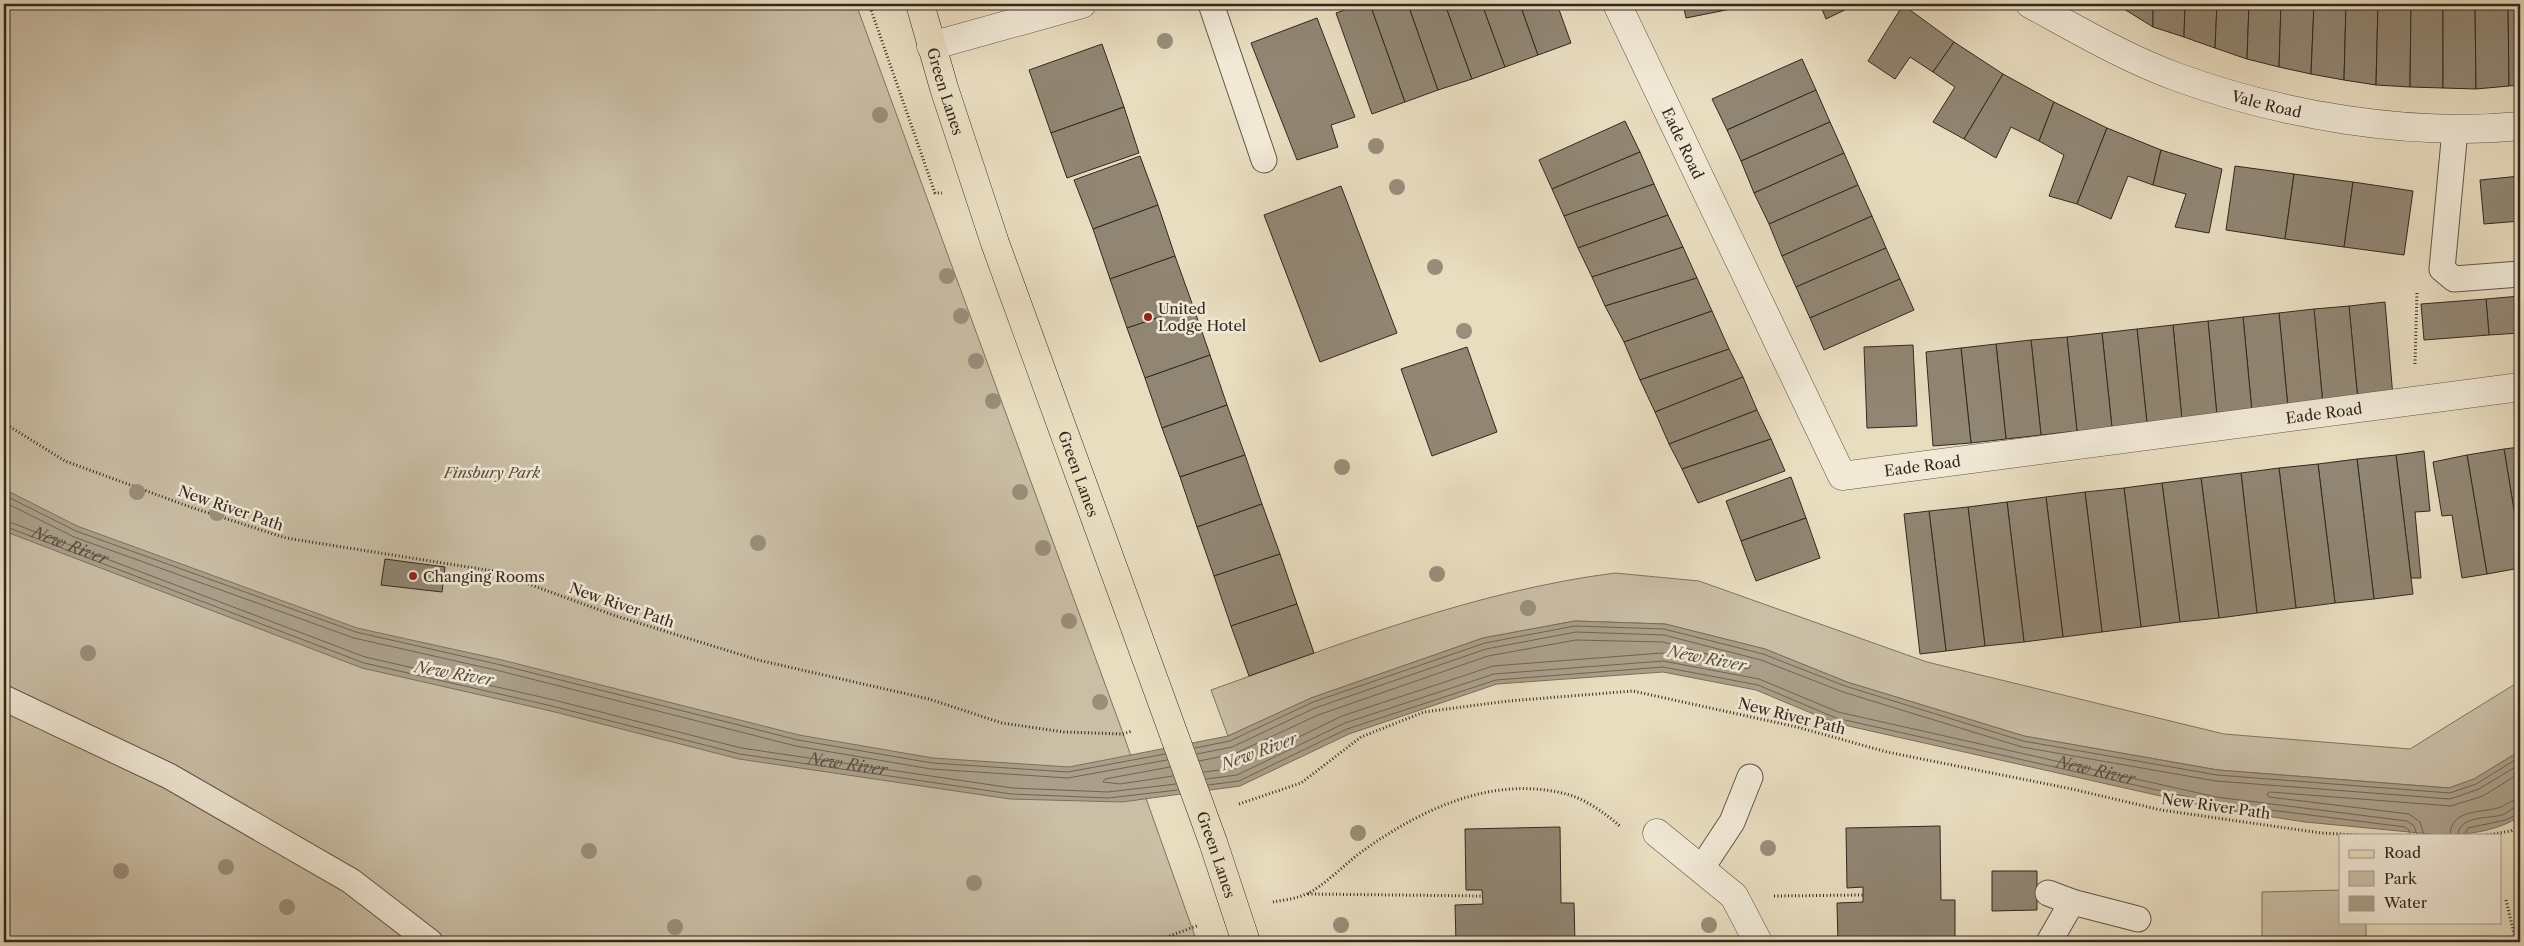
<svg xmlns="http://www.w3.org/2000/svg" width="2524" height="946" font-family="'Libre Caslon Text',serif">
<style>
.green{fill:#cabea5;stroke:#7e7362}
.water{fill:#ab9f89;stroke:#7b6f5f}
.lines{fill:none;stroke-linecap:round;stroke-linejoin:round}
.shore{stroke:#6e6454;stroke-width:1}
.building{fill:#918673;stroke:#32281f}
.lane-casing{stroke:#605547;stroke-width:27}
.street-casing{stroke:#605547;stroke-width:29}
.primary-casing{stroke:#32281f;stroke-width:29}
.path{stroke:#32281f;stroke-width:3;stroke-dasharray:1 2.5;stroke-linecap:butt}
.lane{stroke:#f1e9d6;stroke-width:25}
.street{stroke:#f1e9d6;stroke-width:28}
.primary{stroke:#e9ddc0;stroke-width:28}
.tree{fill:#998e7a}
.poi-dot{fill:#8f2418;stroke:#f1e9d6;stroke-width:2}
.labels{text-anchor:middle;dominant-baseline:central;stroke-width:5;stroke-linejoin:round;paint-order:stroke}
.street-label{font-size:15px;fill:#32281f;stroke:#f1e9d6}
.poi-label{font-size:15px;fill:#32281f;stroke:#f1e9d6;text-anchor:start}
.park-label{font-size:15px;font-style:italic;fill:#584e40;stroke:#f1e9d6}
.water-label{font-size:16px;font-style:italic;fill:#564c3f;stroke:#f1e9d6}
</style>
<rect width="100%" height="100%" fill="#e9ddc0"/>
<filter id="stains"><feTurbulence type="fractalNoise" baseFrequency=".004" numOctaves="4"/><feColorMatrix values="0 0 0 0 .2 0 0 0 0 .09 0 0 0 0 .02 0 0 0 .5 -.17"/></filter>
<radialGradient id="worn" r=".72"><stop offset=".6" stop-color="#630" stop-opacity="0"/><stop offset="1" stop-color="#630" stop-opacity=".3"/></radialGradient>
<g class="green">
<path d="M4 4H856L1120 725 1197 942H4Z"/>
<path d="M1615 573 1699 581 1927 662 2224 734 2410 749 2520 681V751L2474 779 2449 788 2218 770 2024 736 1847 682 1765 649 1665 624 1575 621 1483 638 1311 698 1228 736 1211 690C1343 643 1475 591 1615 573Z"/>
<path d="M2340 890V922H2366V942H2262V892Z"/>
</g>
<path class="water" d="M4 489 77 526 357 628 502 660 799 735 933 758 1069 767 1228 736 1311 698 1483 638 1575 621 1665 624 1765 649 1847 682 2024 736 2218 770 2449 788 2474 779 2520 751V816C2499 831 2466 835 2441 835L2305 822 2214 808 1835 723 1756 690 1663 672 1497 684 1349 734 1240 786 1122 802 1010 799 739 759 551 711 362 668 4 531Z"/>
<g class="lines">
<g class="shore">
<path d="M4 495 76 531 356 632 501 665 798 740 932 763 1068 772 1165 754"/>
<path d="M4 502 74 537 354 638 500 671 796 746 931 769 1068 778 1167 760"/>
<path id="s1" d="M4 520 365 657 554 700 741 748 1012 788 1108 792 1176 784"/>
<path d="M4 526 364 663 552 706 740 754 1011 794 1108 798 1178 790"/>
<path d="M1195 748 1230 741 1313 702 1485 643 1575 626 1664 629 1763 654 1845 686 2023 741 2217 775 2450 793 2476 784 2520 757"/>
<path d="M1197 754 1232 747 1315 708 1486 649 1576 632 1664 635 1761 660 1843 692 2022 747 2216 781 2450 799 2479 789 2520 764"/>
<path d="M1199 761 1234 754 1318 715 1488 656 1576 640 1663 642 1751 666 1748 669 1662 653 1493 666 1342 716 1235 768 1204 772"/>
<path d="M1170 767 1105 779 1103 782 1120 784 1173 776"/>
<path id="s2" d="M1206 779 1237 775 1345 723 1494 674 1663 661 1759 679 1838 712 2216 797 2407 821 2414 826 2417 835"/>
<path d="M1208 785 1239 781 1347 729 1496 680 1663 667 1758 685 1836 718 2215 803 2405 827 2409 830 2410 835"/>
<path d="M2424 835 2420 822 2409 814 2269 797 2267 794 2270 792 2451 806 2483 796 2520 773"/>
<path d="M2450 835C2451 809 2480 813 2498 808 2506 806 2511 799 2520 799"/>
<path d="M2458 835C2459 815 2488 819 2502 815 2509 812 2512 807 2520 806"/>
<path d="M2464 835 2468 828 2506 820 2520 813"/>
</g>
</g>
<g class="building">
<path d="M1362 4H1370L1405 102 1372 114 1336 13Z"/>
<path d="M1370 4H1408L1438 90 1405 102Z"/>
<path d="M1408 4H1445L1472 79 1438 90Z"/>
<path d="M1445 4H1482L1505 67 1472 79Z"/>
<path d="M1482 4H1520L1538 55 1505 67Z"/>
<path d="M1520 4H1557L1571 43 1538 55Z"/>
<path d="M1683 4H1720L1721 11 1686 18Z"/>
<path d="M1720 4H1753L1721 11Z"/>
<path d="M1820 4H1857L1826 19Z"/>
<path d="M2124 4H2153V27L2124 9Z"/>
<path d="M2153 4H2185L2184 37 2153 27Z"/>
<path d="M2185 4H2217L2215 48 2184 37Z"/>
<path d="M2217 4H2249L2247 59 2215 48Z"/>
<path d="M2249 4H2281L2279 67 2247 59Z"/>
<path d="M2281 4H2314L2311 74 2279 67Z"/>
<path d="M2314 4H2346L2344 80 2311 74Z"/>
<path d="M2346 4H2378L2376 85 2344 80Z"/>
<path d="M2378 4H2411L2410 87 2376 85Z"/>
<path d="M2411 4H2443V88L2410 87Z"/>
<path d="M2443 4H2475L2476 89 2443 88Z"/>
<path d="M2475 4H2508L2509 86 2476 89Z"/>
<path d="M2508 4H2520V85L2509 86Z"/>
<path d="M1903 5 1954 42 1933 72 1910 57 1895 79 1868 61Z"/>
<path d="M1317 18 1355 117 1331 125 1338 147 1297 160 1251 43Z"/>
<path d="M1954 42 2003 74 1964 139 1933 122 1955 87 1933 72Z"/>
<path d="M1102 44 1124 107 1051 133 1029 70Z"/>
<path d="M1802 59 1816 90 1727 130 1712 99Z"/>
<path d="M2003 74 2054 102 2039 141 2011 127 1996 158 1964 139Z"/>
<path d="M1816 90 1830 122 1741 161 1727 130Z"/>
<path d="M2054 102 2107 128 2077 204 2049 196 2064 155 2039 141Z"/>
<path d="M1124 107 1139 153 1067 178 1051 133Z"/>
<path d="M1625 121 1640 152 1552 189 1539 160Z"/>
<path d="M1830 122 1844 153 1754 193 1741 161Z"/>
<path d="M2107 128 2161 150 2153 185 2128 176 2111 219 2077 204Z"/>
<path d="M2161 150 2222 169 2209 233 2175 227 2186 194 2153 185Z"/>
<path d="M1640 152 1654 184 1564 216 1552 189Z"/>
<path d="M1844 153 1858 185 1769 224 1754 193Z"/>
<path d="M1140 156 1158 205 1093 229 1074 180Z"/>
<path d="M2235 166 2294 174 2285 239 2226 230Z"/>
<path d="M2294 174 2353 182 2344 247 2285 239Z"/>
<path d="M2520 176V221L2484 224 2480 180Z"/>
<path d="M2353 182 2413 191 2404 255 2344 247Z"/>
<path d="M1654 184 1668 215 1578 248 1564 216Z"/>
<path d="M1858 185 1872 216 1782 256 1769 224Z"/>
<path d="M1341 186 1397 333 1320 362 1264 215Z"/>
<path d="M1158 205 1175 256 1110 279 1093 229Z"/>
<path d="M1668 215 1683 247 1592 277 1578 248Z"/>
<path d="M1872 216 1886 248 1796 287 1782 256Z"/>
<path d="M1683 247 1697 278 1605 306 1592 277Z"/>
<path d="M1886 248 1900 279 1810 318 1796 287Z"/>
<path d="M1175 256 1193 306 1127 328 1110 279Z"/>
<path d="M1697 278 1712 311 1624 342 1605 306Z"/>
<path d="M1900 279 1914 310 1824 350 1810 318Z"/>
<path d="M2520 296V333L2489 335 2486 299Z"/>
<path d="M2486 299 2489 335 2424 340 2421 304Z"/>
<path d="M2385 302 2393 397 2358 401 2349 306Z"/>
<path d="M1193 306 1210 355 1145 378 1127 328Z"/>
<path d="M2349 306 2358 401 2323 405 2314 309Z"/>
<path d="M2314 309 2323 405 2288 408 2279 313Z"/>
<path d="M1712 311 1729 349 1640 380 1624 342Z"/>
<path d="M2279 313 2288 408 2252 412 2243 317Z"/>
<path d="M2243 317 2252 412 2217 416 2208 321Z"/>
<path d="M2208 321 2217 416 2182 420 2173 325Z"/>
<path d="M2173 325 2182 420 2147 423 2137 329Z"/>
<path d="M2137 329 2147 423 2112 428 2102 333Z"/>
<path d="M2102 333 2112 428 2077 431 2067 337Z"/>
<path d="M2067 337 2077 431 2041 435 2031 340Z"/>
<path d="M2031 340 2041 435 2006 439 1996 344Z"/>
<path d="M1996 344 2006 439 1971 443 1961 348Z"/>
<path d="M1913 345 1917 426 1867 428 1864 347Z"/>
<path d="M1467 347 1497 432 1432 456 1401 369Z"/>
<path d="M1961 348 1971 443 1933 446 1926 352Z"/>
<path d="M1729 349 1743 377 1655 412 1640 380Z"/>
<path d="M1210 355 1227 405 1162 428 1145 378Z"/>
<path d="M1743 377 1757 410 1669 444 1655 412Z"/>
<path d="M1227 405 1245 455 1180 477 1162 428Z"/>
<path d="M1757 410 1771 439 1682 469 1669 444Z"/>
<path d="M1771 439 1785 471 1698 503 1682 469Z"/>
<path d="M2520 447V547L2504 449Z"/>
<path d="M2504 449 2520 547V568L2487 574 2467 455Z"/>
<path d="M2424 451 2430 511 2415 512 2421 578H2411L2396 455Z"/>
<path d="M1245 455 1262 504 1197 527 1180 477Z"/>
<path d="M2396 455 2413 594 2374 599 2357 459Z"/>
<path d="M2467 455 2487 574 2462 578 2452 515 2442 516 2433 462Z"/>
<path d="M2357 459 2374 599 2335 603 2318 464Z"/>
<path d="M2318 464 2335 603 2296 608 2279 468Z"/>
<path d="M2279 468 2296 608 2257 613 2241 473Z"/>
<path d="M2241 473 2257 613 2219 618 2201 478Z"/>
<path d="M1791 477 1806 518 1741 541 1726 501Z"/>
<path d="M2201 478 2219 618 2180 622 2162 483Z"/>
<path d="M2162 483 2180 622 2141 627 2124 488Z"/>
<path d="M2124 488 2141 627 2102 632 2085 492Z"/>
<path d="M2085 492 2102 632 2063 637 2046 497Z"/>
<path d="M2046 497 2063 637 2024 642 2007 502Z"/>
<path d="M2007 502 2024 642 1985 646 1968 507Z"/>
<path d="M1262 504 1280 554 1214 576 1197 527Z"/>
<path d="M1968 507 1985 646 1946 651 1929 511Z"/>
<path d="M1929 511 1946 651 1920 654 1904 514Z"/>
<path d="M1806 518 1820 558 1756 581 1741 541Z"/>
<path d="M1280 554 1297 604 1231 626 1214 576Z"/>
<path d="M385 559 445 567 442 592 381 585Z"/>
<path d="M1297 604 1314 653 1249 676 1231 626Z"/>
<path d="M1940 826 1941 900H1955V942H1838L1837 903 1863 902V887L1847 888 1846 828Z"/>
<path d="M1560 827 1561 903H1574L1575 942H1456L1455 905 1483 904 1482 890H1466L1465 829Z"/>
<path d="M1992 871H2037V910L1992 911Z"/>
</g>
<g class="lines">
<defs>
<g id="lane">
<path d="M1211 4 1264 160"/>
<path d="M2455 130 2442 269 2454 279 2520 274"/>
<path d="M4 698 169 776 351 881 430 942"/>
<path d="M1701 869 1732 822 1750 777"/>
<path d="M2048 893 2072 902 2138 919"/>
<path d="M2049 942 2072 902"/>
</g>
<g id="street">
<path id="s3" d="M1617 4 1842 476 2520 387"/>
<path id="s4" d="M2030 4C2078 30 2125 58 2177 77 2281 115 2409 137 2520 126"/>
<path d="M931 46 1082 4"/>
<path d="M1657 833 1734 896 1758 942"/>
</g>
<g id="primary">
<path id="s5" d="M920 4 944 88 995 243 1213 842 1246 942"/>
</g>
</defs>
<use href="#lane" class="lane-casing"/>
<use href="#street" class="street-casing"/>
<use href="#primary" class="primary-casing"/>
<g class="path">
<path d="M869 4 935 193H942"/>
<path d="M2415 364 2417 293"/>
<path d="M4 423 65 461 193 508 286 538 493 571 616 616 758 660 929 699 1002 723 1064 732 1123 734 1132 731"/>
<path d="M1239 804 1301 783 1361 737 1424 712 1508 701 1633 691 1797 727 1887 752 2072 789 2161 810 2321 833 2358 835"/>
<path d="M2487 835 2511 831 2520 825"/>
<path d="M1308 894 1482 896"/>
<path d="M1774 896 1863 895"/>
<path d="M2506 900 2516 942"/>
<path d="M1273 902C1283 900 1296 899 1306 894 1322 888 1348 861 1364 850 1422 809 1493 775 1566 794 1586 799 1606 814 1621 827"/>
<path d="M1161 942 1167 937 1199 925"/>
</g>
<use href="#lane" class="lane"/>
<use href="#street" class="street"/>
<use href="#primary" class="primary"/>
</g>
<g class="tree">
<circle cx="1165" cy="41" r="8"/>
<circle cx="880" cy="115" r="8"/>
<circle cx="1376" cy="146" r="8"/>
<circle cx="1397" cy="187" r="8"/>
<circle cx="1435" cy="267" r="8"/>
<circle cx="947" cy="276" r="8"/>
<circle cx="961" cy="316" r="8"/>
<circle cx="1464" cy="331" r="8"/>
<circle cx="976" cy="361" r="8"/>
<circle cx="993" cy="401" r="8"/>
<circle cx="1342" cy="467" r="8"/>
<circle cx="137" cy="492" r="8"/>
<circle cx="1020" cy="492" r="8"/>
<circle cx="217" cy="513" r="8"/>
<circle cx="758" cy="543" r="8"/>
<circle cx="1043" cy="548" r="8"/>
<circle cx="1437" cy="574" r="8"/>
<circle cx="1528" cy="608" r="8"/>
<circle cx="1069" cy="621" r="8"/>
<circle cx="88" cy="653" r="8"/>
<circle cx="1100" cy="702" r="8"/>
<circle cx="1358" cy="833" r="8"/>
<circle cx="1768" cy="848" r="8"/>
<circle cx="589" cy="851" r="8"/>
<circle cx="226" cy="867" r="8"/>
<circle cx="121" cy="871" r="8"/>
<circle cx="974" cy="883" r="8"/>
<circle cx="287" cy="907" r="8"/>
<circle cx="1341" cy="925" r="8"/>
<circle cx="1709" cy="925" r="8"/>
<circle cx="675" cy="927" r="8"/>
</g>
<g class="poi-dot">
<circle cx="1148" cy="317" r="5"/>
<circle cx="413" cy="576" r="5"/>
</g>
<g class="labels">
<g class="street-label">
<text stroke="none"><textPath href="#s5" startOffset="91">Green Lanes</textPath></text>
<text stroke="none"><textPath href="#s4" startOffset="258">Vale Road</textPath></text>
<text stroke="none"><textPath href="#s3" startOffset="154">Eade Road</textPath></text>
<text stroke="none"><textPath href="#s3" startOffset="1009">Eade Road</textPath></text>
<text stroke="none"><textPath href="#s3" startOffset="604">Eade Road</textPath></text>
<text stroke="none"><textPath href="#s5" startOffset="496">Green Lanes</textPath></text>
<text transform="translate(231 508) rotate(19)">New River Path</text>
<text transform="translate(622 605) rotate(19)">New River Path</text>
<text transform="translate(1792 716) rotate(14)">New River Path</text>
<text transform="translate(2216 806) rotate(8)">New River Path</text>
<text stroke="none"><textPath href="#s5" startOffset="901">Green Lanes</textPath></text>
</g>
<g class="poi-label">
<text x="1158" y="308">United<tspan x="1158" dy="17">Lodge Hotel</tspan></text>
<text x="423" y="576">Changing Rooms</text>
</g>
<g class="park-label">
<text x="492" y="472">Finsbury Park</text>
</g>
<g class="water-label">
<text stroke="none"><textPath href="#s1" startOffset="71">New River</textPath></text>
<text transform="translate(1707 658) rotate(11)">New River</text>
<text transform="translate(454 673) rotate(10)">New River</text>
<text transform="translate(1259 751) rotate(-20)">New River</text>
<text stroke="none"><textPath href="#s1" startOffset="881">New River</textPath></text>
<text stroke="none"><textPath href="#s2" startOffset="925">New River</textPath></text>
</g>
</g>
<rect width="2524" height="946" fill="none" stroke="#e9ddc0" stroke-width="20"/>
<rect x="5" y="5" width="2514" height="936" fill="none" stroke="#32281f" stroke-width="2.5"/>
<rect x="10" y="10" width="2504" height="926" fill="none" stroke="#32281f"/>
<rect x="2339" y="834" width="162" height="90" fill="#f1e9d6" stroke="#a59c8d"/>
<rect x="2349" y="850" width="25" height="8" fill="#e9ddc0" stroke="#a59c8d"/>
<text x="2384" y="858" font-size="15" fill="#32281f">Road</text>
<rect x="2349" y="871" width="25" height="15" fill="#cabea5" stroke="#a59c8d"/>
<text x="2384" y="884" font-size="15" fill="#32281f">Park</text>
<rect x="2349" y="896" width="25" height="15" fill="#ab9f89" stroke="#a59c8d"/>
<text x="2384" y="908" font-size="15" fill="#32281f">Water</text>
<rect width="100%" height="100%" filter="url(#stains)"/>
<rect width="100%" height="100%" fill="url(#worn)"/>
</svg>
